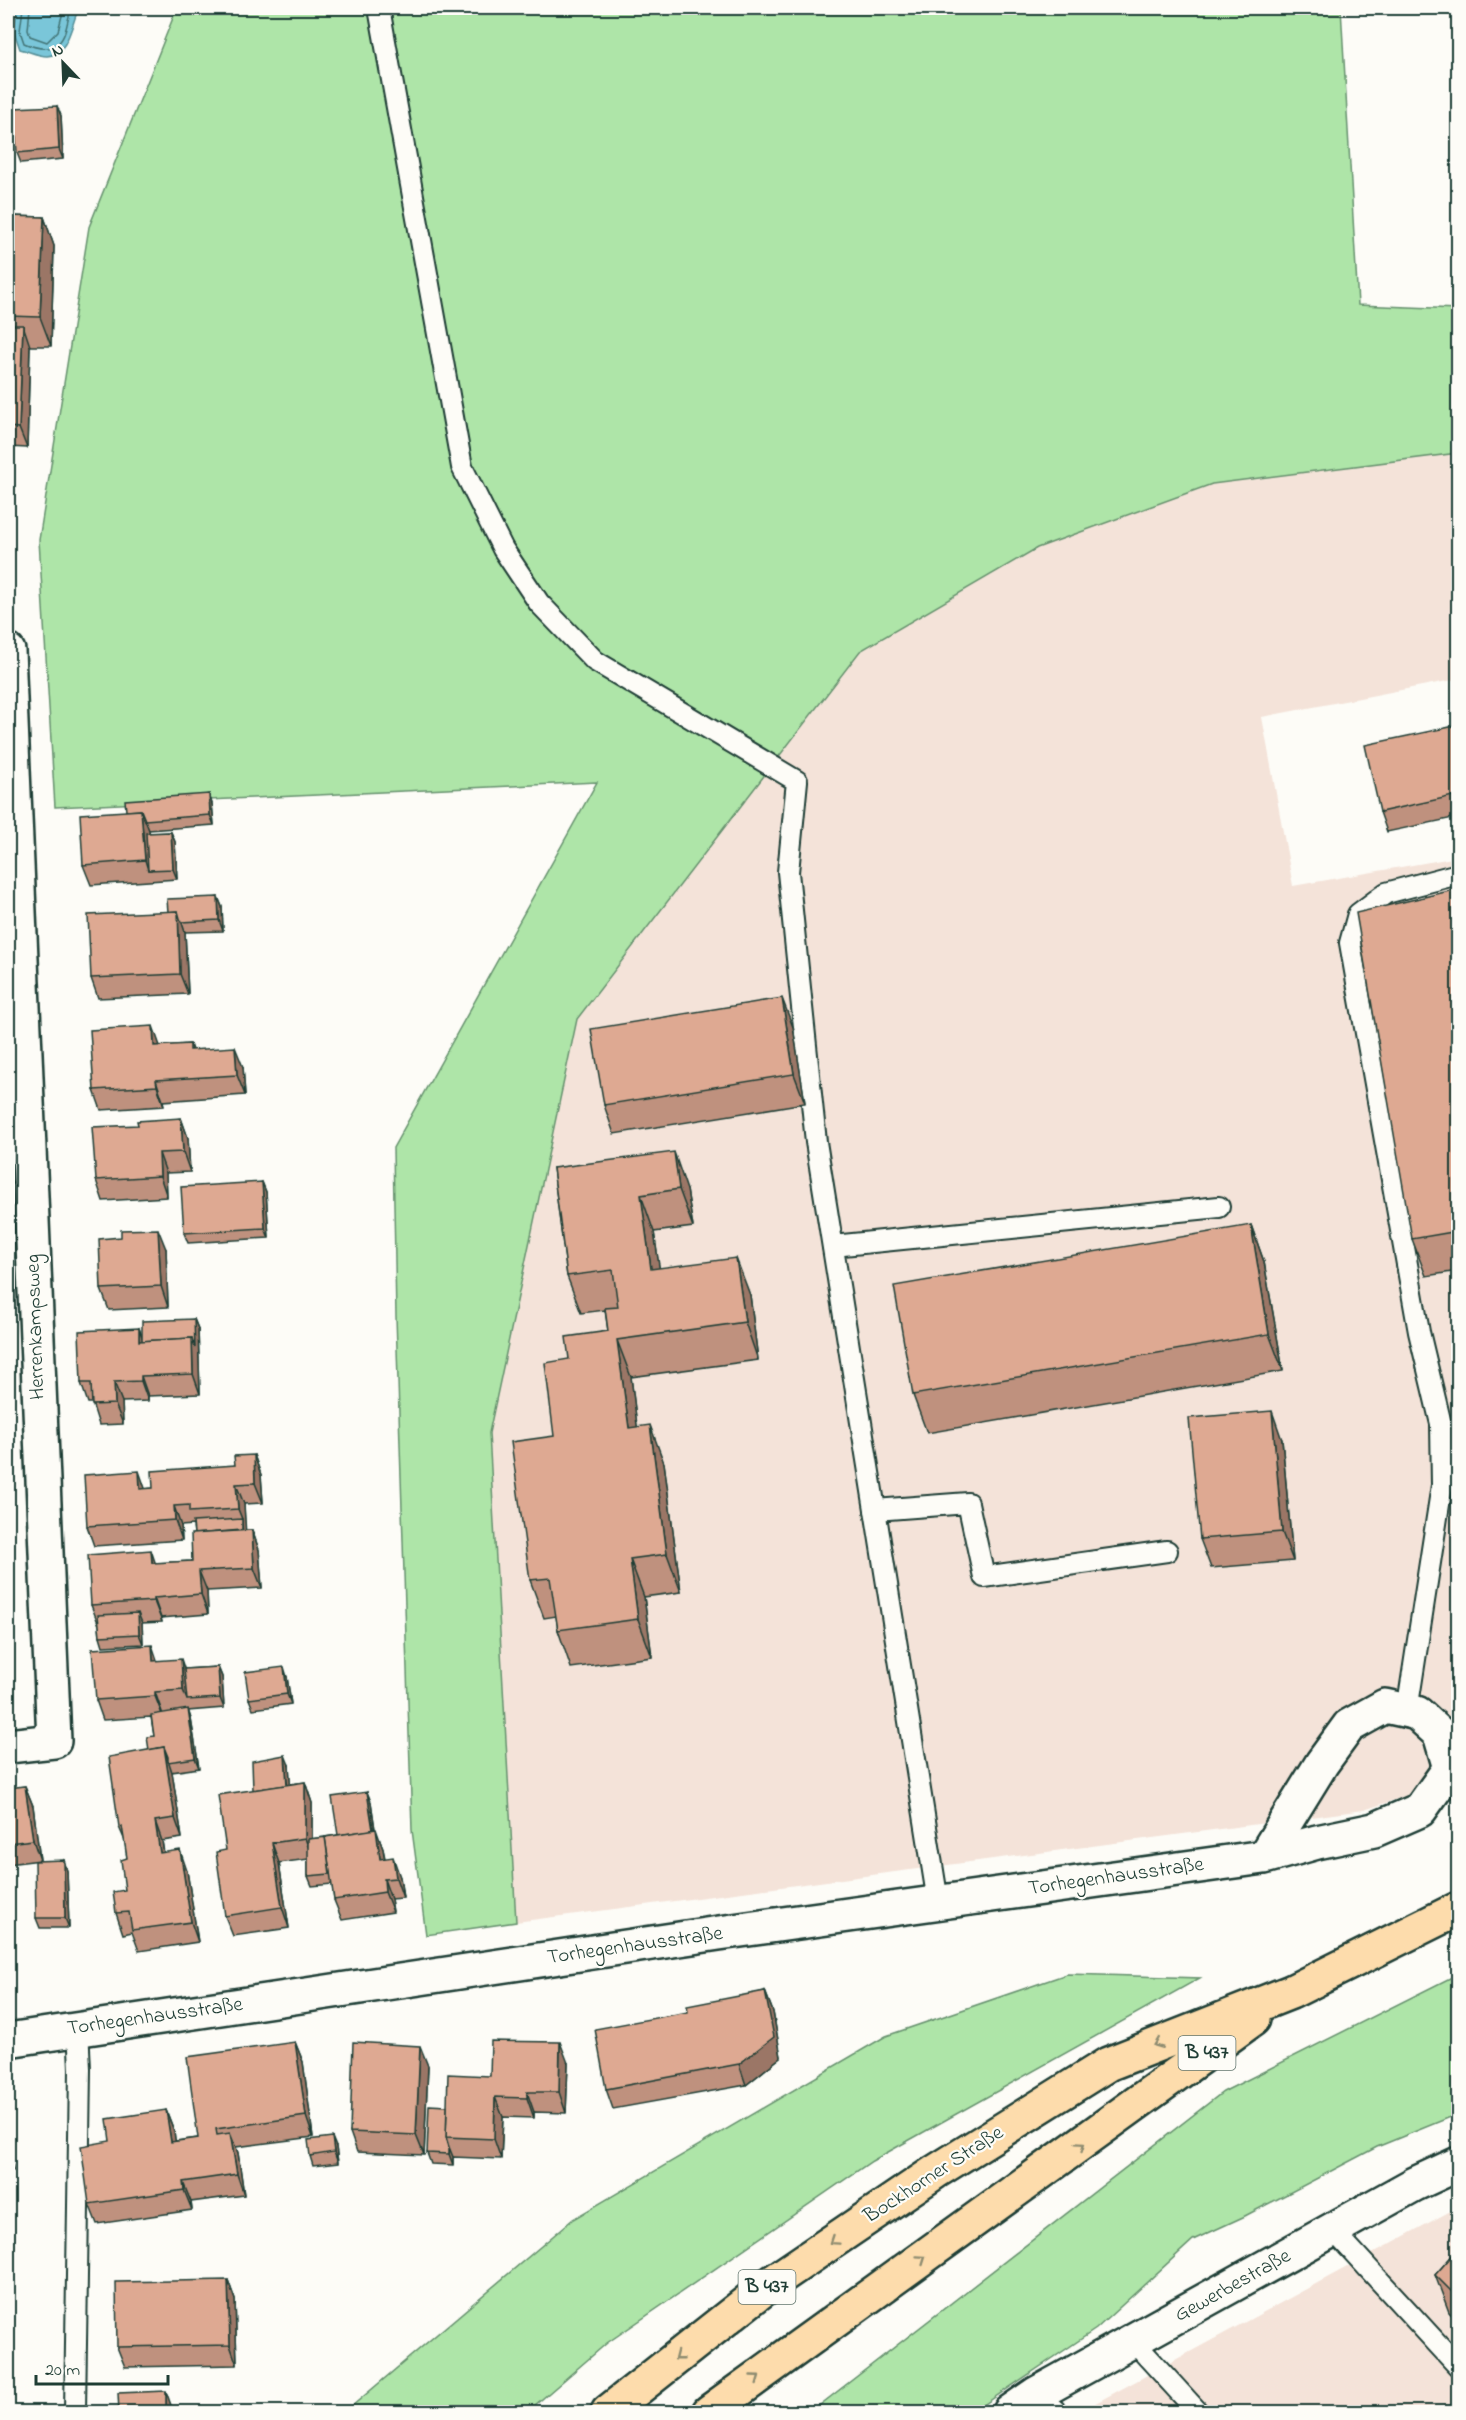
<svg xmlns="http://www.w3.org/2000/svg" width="1466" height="2420" font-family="'Indie Flower',sans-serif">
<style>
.built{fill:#f4e3d9}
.green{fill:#aee5a8;stroke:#66916e;stroke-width:1.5}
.water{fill:#7ac6d9;stroke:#568f97;stroke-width:1.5}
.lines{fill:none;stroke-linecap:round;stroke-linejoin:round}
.shore{stroke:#437476;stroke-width:1.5}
.lane-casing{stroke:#1f3d34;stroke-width:24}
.street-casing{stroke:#1f3d34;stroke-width:38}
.primary-casing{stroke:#1f3d34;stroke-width:38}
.lane{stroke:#fdfcf7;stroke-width:20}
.street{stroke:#fdfcf7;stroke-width:33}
.primary{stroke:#fddcac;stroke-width:33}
.wall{fill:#bf917e;stroke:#1f3d34;stroke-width:1.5}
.shaded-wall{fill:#9b7666;stroke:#1f3d34;stroke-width:1.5}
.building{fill:#dea992;stroke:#1f3d34;stroke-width:1.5}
.oneway{stroke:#8e8c70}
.labels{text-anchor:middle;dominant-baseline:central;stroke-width:4.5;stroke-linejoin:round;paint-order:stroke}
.shield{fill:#fdfcf7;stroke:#62766e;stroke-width:1.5}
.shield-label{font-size:20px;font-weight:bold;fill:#1f3d34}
.street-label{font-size:21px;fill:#1f3d34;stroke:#fdfcf7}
</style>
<rect width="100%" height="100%" fill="#fdfcf7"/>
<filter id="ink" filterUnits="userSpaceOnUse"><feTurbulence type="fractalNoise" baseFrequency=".0167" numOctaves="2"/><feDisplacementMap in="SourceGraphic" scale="12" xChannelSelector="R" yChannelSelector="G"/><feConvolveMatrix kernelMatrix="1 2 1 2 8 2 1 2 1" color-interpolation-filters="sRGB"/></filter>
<g filter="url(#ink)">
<g class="built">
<path d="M1458 453V679L1262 717 1293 886 1458 857V1779L1364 1810 516 1922 489 1433 577 1019 860 651 1037 548 1212 484Z"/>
<path d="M1458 2207V2412H1079Z"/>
</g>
<g class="green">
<path d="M177 8H1341L1358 305 1458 309V453L1212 484 1037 548 860 651 577 1019 489 1433 516 1922 426 1935 412 1830 396 1316 393 1148 597 782 55 807 39 540 89 227Z"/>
<path d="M1067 1974 1200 1978 872 2161 607 2343 527 2412H345L573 2219 886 2036Z"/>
<path d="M1458 1974V2114L1377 2147 1243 2217 1193 2240 1096 2329 973 2412H811L1223 2092Z"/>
</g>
<path class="water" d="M17 8H79C72 21 69 55 47 56 39 56 28 51 20 49L14 32Z"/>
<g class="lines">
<g class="shore">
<path d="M23 8 20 31 24 43C40 50 58 53 65 32 68 23 68 16 72 8"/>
<path d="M30 8 28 30 30 36 47 42 58 31 64 8"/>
</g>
<defs>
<g id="lane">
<path d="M379 8 462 467 503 549 539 603 595 661 797 781 788 872 816 1142 938 1902"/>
<path d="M833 1246 1219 1207"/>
<path d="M875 1510 968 1503 984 1577 1167 1551"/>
<path d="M1407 1711 1442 1485 1441 1424 1419 1332 1350 943 1358 914 1386 893 1458 874"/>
<path d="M1333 2230 1458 2366"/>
<path d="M1133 2341 1198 2412"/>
<path d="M1036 2394 1057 2412"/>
<path d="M75 2412 80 2069 78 2028"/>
</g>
<g id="street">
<path d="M8 651 54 1741 8 1746"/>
<path d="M8 2040 719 1933 1264 1857 1317 1842 1374 1830 1420 1810 1450 1768 1440 1734 1417 1713 1385 1706 1349 1726 1322 1763 1264 1857"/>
<path d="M1010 2412 1036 2394 1415 2184 1458 2164"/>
</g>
<g id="primary">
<path d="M608 2412 770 2284 935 2172 1108 2064 1291 1992 1458 1909"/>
<path d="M709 2412 1253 2019"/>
</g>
</defs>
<use href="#lane" class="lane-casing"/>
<use href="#street" class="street-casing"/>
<use href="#primary" class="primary-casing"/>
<use href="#lane" class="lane"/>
<use href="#street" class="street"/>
<use href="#primary" class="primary"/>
</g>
<g class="wall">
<path d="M57 106 61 116 63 159 21 163 17 153Z"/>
<path d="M8 216 44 217 54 246 51 346H30L27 448 8 447Z"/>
<path d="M1458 736V817L1387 832 1380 812Z"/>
<path d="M209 794 212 804 214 825 149 830V833L171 832 175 842 177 879 91 885 83 865 126 811Z"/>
<path d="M1458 889V1271L1426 1276 1412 1239Z"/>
<path d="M218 897 222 907 223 931 185 932 188 994 98 998 91 978 168 912Z"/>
<path d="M793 1027 805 1103 614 1134 604 1105Z"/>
<path d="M190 1044 192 1050 243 1067 245 1095 163 1101 164 1106 101 1110 94 1090 160 1046Z"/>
<path d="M181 1118 188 1138 190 1172 166 1173 167 1197 103 1201 96 1180 138 1125Z"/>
<path d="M553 1168 687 1190 693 1227 654 1232 659 1268 750 1295 758 1360 631 1377 637 1427 664 1463 681 1592 644 1597 652 1657 571 1668 558 1630 556 1616 544 1618 530 1580 569 1359 608 1331 605 1310 581 1313 567 1276Z"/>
<path d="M262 1182 266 1192 269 1238 188 1243 184 1233Z"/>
<path d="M1251 1225 1264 1262 1283 1371 927 1433 913 1395Z"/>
<path d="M166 1249 168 1307 109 1310 101 1289Z"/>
<path d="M194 1319 198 1329 200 1394 148 1396V1401L122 1402 123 1424 99 1425 92 1403H88L81 1383 139 1328 142 1338Z"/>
<path d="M1282 1440 1293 1561 1211 1568 1200 1539Z"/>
<path d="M254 1455 261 1475 263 1503 244 1504 245 1530H252L259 1550 262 1588 207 1591 208 1614 161 1618 162 1622 142 1623 143 1644 103 1646 100 1636 99 1625 91 1605 156 1563 192 1561 194 1534 193 1525 181 1526 182 1540 94 1546 87 1526 145 1489 153 1488 235 1465Z"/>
<path d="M158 1661 184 1669 218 1667 222 1677 224 1708 188 1711 191 1719 199 1768 172 1772 182 1838 162 1841 164 1853 187 1871 198 1942 139 1951 132 1932 123 1934 116 1913 125 1890 127 1858 125 1841 119 1827 154 1736 151 1717 103 1720 96 1700Z"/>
<path d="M287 1677 291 1704 253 1709 249 1699Z"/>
<path d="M289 1765 290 1784 305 1782 312 1803V1839L338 1835 367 1792 371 1802 375 1829 383 1849 385 1858 400 1877 403 1898 391 1899 393 1912 342 1920 334 1900 332 1884 312 1886 308 1876V1859L279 1863 289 1928 233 1936 225 1916 226 1850 253 1790Z"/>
<path d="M25 1786 33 1806 40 1860 8 1864V1788Z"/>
<path d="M64 1860 67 1871 69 1928H40L36 1918Z"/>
<path d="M765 1991 773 2012 781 2057 746 2085 613 2109 606 2089 688 2012Z"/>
<path d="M295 2042 303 2062 313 2137 236 2147 238 2153 244 2195 191 2202 192 2210 97 2224 89 2204 110 2141 166 2110 174 2131 175 2141 198 2138Z"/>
<path d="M568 2063 566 2113 534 2112V2118L503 2117 501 2159 453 2157V2165L431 2164 427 2153 447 2106 490 2076Z"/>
<path d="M428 2066 424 2155 357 2152 350 2132Z"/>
<path d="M8 2130 13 2171 8 2172Z"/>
<path d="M336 2147 338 2163 313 2166 310 2156Z"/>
<path d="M1458 2249V2322L1449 2312 1435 2275Z"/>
<path d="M228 2280 235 2300 237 2365 125 2367 117 2347Z"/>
</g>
<g class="shaded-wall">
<path d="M57 106 61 116 63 159 59 149Z"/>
<path d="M44 217 54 246 51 346 40 317Z"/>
<path d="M23 325 30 346 27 448 19 428Z"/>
<path d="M209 794 212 804 214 825 210 815Z"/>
<path d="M141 810 149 830 151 870H148L145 860Z"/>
<path d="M171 832 175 842 177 879 173 869Z"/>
<path d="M218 897 222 907 223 931 219 920Z"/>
<path d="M178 911 185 932 188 994 180 974Z"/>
<path d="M782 998 793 1027 805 1103 794 1074Z"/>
<path d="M153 1026 160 1046H154Z"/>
<path d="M235 1047 243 1067 245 1095 237 1075Z"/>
<path d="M156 1080 163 1101 164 1106 157 1086Z"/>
<path d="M181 1118 188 1138 190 1172 183 1152Z"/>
<path d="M674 1152 687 1190 693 1227 679 1189Z"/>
<path d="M159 1153 166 1173 167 1197 160 1176Z"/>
<path d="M262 1182 266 1192 269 1238 265 1228Z"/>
<path d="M641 1195 654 1232 665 1306 651 1269Z"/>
<path d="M1251 1225 1264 1262 1283 1371 1269 1334Z"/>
<path d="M158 1229 166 1249 168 1307 161 1286Z"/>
<path d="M736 1258 750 1295 758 1360 745 1322Z"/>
<path d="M194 1319 198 1329 200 1394 193 1374 192 1338Z"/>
<path d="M139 1328 146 1349 139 1341Z"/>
<path d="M617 1340 631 1377 642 1465 629 1428Z"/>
<path d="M141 1376 148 1396V1401L141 1381Z"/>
<path d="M114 1382 122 1402 123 1424 115 1404Z"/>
<path d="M1272 1411 1282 1440 1293 1561 1282 1532Z"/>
<path d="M650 1425 664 1463 681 1592 667 1554Z"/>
<path d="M254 1455 261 1475 263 1503 255 1483Z"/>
<path d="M139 1471 146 1491 140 1489Z"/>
<path d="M236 1484 244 1504 247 1551 243 1541 242 1519 238 1509Z"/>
<path d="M174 1506 181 1526 182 1540 175 1520Z"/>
<path d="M252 1530 259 1550 262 1588 254 1568Z"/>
<path d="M151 1550 158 1571 152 1563Z"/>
<path d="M630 1559 644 1597 652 1657 638 1619Z"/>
<path d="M199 1571 207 1591 208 1614 201 1594Z"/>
<path d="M154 1598 161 1618 162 1622 154 1601Z"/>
<path d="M138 1613 142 1623 143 1644 139 1634Z"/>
<path d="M152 1645 159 1666 153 1661Z"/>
<path d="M181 1659 188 1680 187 1700 183 1690Z"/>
<path d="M218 1667 222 1677 224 1708 220 1698Z"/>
<path d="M284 1667 287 1677 291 1704 287 1694Z"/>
<path d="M155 1692 162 1712 163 1717 155 1696Z"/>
<path d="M188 1709 191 1719 199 1768 195 1758Z"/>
<path d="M164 1747 172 1772 182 1838 175 1818Z"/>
<path d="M285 1755 289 1765 292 1806 288 1795Z"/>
<path d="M305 1782 312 1803V1858L305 1838Z"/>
<path d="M25 1786 33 1806 40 1860 33 1840Z"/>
<path d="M367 1792 371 1802 378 1851 375 1840Z"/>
<path d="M155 1821 162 1841 167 1874 160 1853Z"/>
<path d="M376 1829 383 1849 388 1879 380 1859Z"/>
<path d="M272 1843 279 1863 289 1928 282 1907Z"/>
<path d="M180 1850 187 1871 198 1942 191 1922Z"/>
<path d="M393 1857 400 1877 403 1898 396 1878Z"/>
<path d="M64 1860 67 1871 69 1928 65 1918Z"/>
<path d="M384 1879 391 1899 393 1912 385 1892Z"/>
<path d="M765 1991 773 2012 781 2057 746 2085 739 2064Z"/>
<path d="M295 2042 303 2062 313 2137 306 2116Z"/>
<path d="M560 2042 568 2063 566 2113 559 2092Z"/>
<path d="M420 2046 428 2066 424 2155 416 2135Z"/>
<path d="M527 2092 534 2112V2118L527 2098Z"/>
<path d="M495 2097 503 2117 501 2159 494 2139Z"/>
<path d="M166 2110 174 2131 178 2162 171 2142Z"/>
<path d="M8 2130 13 2171 8 2156Z"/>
<path d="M230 2133 238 2153 244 2195 237 2174Z"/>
<path d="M332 2137 336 2147 338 2163 334 2152Z"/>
<path d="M449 2147 453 2157V2165L449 2154Z"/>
<path d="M183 2182 191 2202 192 2210 184 2190Z"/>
<path d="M228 2280 235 2300 237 2365 230 2345Z"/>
<path d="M166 2391 173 2411V2412H166Z"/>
</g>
<g class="building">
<path d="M57 106 59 149 17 153 14 108Z"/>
<path d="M8 216 44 217 40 317 8 316Z"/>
<path d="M8 325H23L19 428 8 427Z"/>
<path d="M1455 726 1458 744V795L1380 812 1365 745Z"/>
<path d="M209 794 210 815 145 820 141 810 126 811 125 800Z"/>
<path d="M141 810 145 860 83 865 80 814Z"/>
<path d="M171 832 173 869 148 870 146 833Z"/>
<path d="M1458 889V1231L1412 1239 1356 913Z"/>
<path d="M218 897 219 920 181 922 178 911 168 912 167 899Z"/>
<path d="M178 911 180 974 91 978 88 915Z"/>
<path d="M782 998 794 1074 604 1105 591 1029Z"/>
<path d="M153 1026 154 1046 190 1044V1050L235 1047 237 1075 156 1080 157 1086 94 1090 90 1030Z"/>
<path d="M181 1118 183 1152 159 1153 160 1176 96 1180 92 1127 138 1125 137 1121Z"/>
<path d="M674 1152 679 1189 641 1195 651 1269 736 1258 745 1322 617 1340 629 1428 650 1425 667 1554 630 1559 638 1619 558 1630 550 1578 530 1580 511 1442 554 1436 545 1363 569 1359 566 1337 608 1331 605 1308 618 1307 613 1270 567 1276 553 1168Z"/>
<path d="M262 1182 265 1228 184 1233 181 1187Z"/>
<path d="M1251 1225 1269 1334 913 1395 894 1286Z"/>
<path d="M158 1229 161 1286 101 1289 99 1239 121 1237V1230Z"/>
<path d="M194 1319 195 1348 192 1338 142 1341V1321Z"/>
<path d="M139 1328V1341L192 1338 193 1374 141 1376V1381L114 1382 115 1404 92 1405 91 1383H81L79 1331Z"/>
<path d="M1272 1411 1282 1532 1200 1539 1189 1418Z"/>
<path d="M254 1455 255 1483 236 1484 238 1509 189 1512V1505L174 1506 175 1520 87 1526 84 1475 139 1471 140 1489 153 1488 152 1471 235 1465 234 1456Z"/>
<path d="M242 1519V1530L194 1534 193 1522Z"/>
<path d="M252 1530 254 1568 199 1571 201 1594 154 1598V1601L91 1605 88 1555 151 1550 152 1563 192 1561 191 1534Z"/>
<path d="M138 1613 139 1634 100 1636 98 1615Z"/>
<path d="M152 1645 153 1661 181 1659 183 1690 155 1692V1696L96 1700 92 1649Z"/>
<path d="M218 1667 220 1698 187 1700 184 1669Z"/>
<path d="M284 1667 287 1694 249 1699 245 1672Z"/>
<path d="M188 1709 195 1758 168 1762V1757L164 1747 149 1750 147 1737 154 1736 151 1715Z"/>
<path d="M164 1747 175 1818 155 1821 160 1853 180 1850 191 1922 132 1930 129 1912 116 1913 113 1892 125 1890 121 1860 127 1858 122 1826 119 1827 109 1757Z"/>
<path d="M285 1755 287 1785 253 1790 252 1761Z"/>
<path d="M305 1782V1838L272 1843 282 1907 225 1916 216 1852 226 1850 218 1795Z"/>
<path d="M25 1786 33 1840 8 1843V1788Z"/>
<path d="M367 1792 373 1830 338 1835 332 1797Z"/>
<path d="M376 1829 380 1859 393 1857 396 1878 384 1879 385 1892 334 1900 325 1837Z"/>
<path d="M325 1837 330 1874 308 1876V1839L327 1837Z"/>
<path d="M64 1860 65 1918H36L35 1861Z"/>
<path d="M765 1991 774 2037 739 2064 606 2089 595 2029 688 2012 687 2006Z"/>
<path d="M491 2041 560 2042 559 2092H527V2098L495 2097 494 2139 446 2137 448 2074 490 2076Z"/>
<path d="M295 2042 306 2116 216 2129 217 2135 230 2133 237 2174 183 2182 184 2190 89 2204 81 2146 110 2141 107 2119 166 2110 171 2142 198 2138 187 2057Z"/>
<path d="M353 2042 420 2046 416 2135 350 2132Z"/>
<path d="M429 2105 447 2106 446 2137 449 2147V2154L427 2153Z"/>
<path d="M332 2137 334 2152 310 2156 308 2140Z"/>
<path d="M1458 2249V2298L1435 2275Z"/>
<path d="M228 2280 230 2345 117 2347 116 2282Z"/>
<path d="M166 2391V2412H119L118 2393Z"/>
</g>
<defs><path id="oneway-chevron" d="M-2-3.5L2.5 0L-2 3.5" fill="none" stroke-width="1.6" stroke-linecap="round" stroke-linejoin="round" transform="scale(1.5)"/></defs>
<g class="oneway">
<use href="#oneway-chevron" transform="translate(1158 2044) rotate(158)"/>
<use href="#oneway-chevron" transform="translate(1081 2146) rotate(-35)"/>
<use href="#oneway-chevron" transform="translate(834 2241) rotate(146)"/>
<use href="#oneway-chevron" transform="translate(922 2259) rotate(-35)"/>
<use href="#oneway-chevron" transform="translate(678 2357) rotate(142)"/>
<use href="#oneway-chevron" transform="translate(756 2378) rotate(-36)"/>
</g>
</g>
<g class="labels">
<g class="shield">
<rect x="1178.5" y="2036" width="57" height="34" rx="4.5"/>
<rect x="738.5" y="2270" width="57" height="34" rx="4.5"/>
</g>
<g class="shield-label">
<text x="1207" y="2053">B 437</text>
<text x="767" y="2287">B 437</text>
</g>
<g class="street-label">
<text transform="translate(36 1327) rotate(-92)">Herrenkampsweg</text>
<text transform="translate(1116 1877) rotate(-8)">Torhegenhausstraße</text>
<text transform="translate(635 1946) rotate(-8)">Torhegenhausstraße</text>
<text transform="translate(155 2017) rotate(-8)">Torhegenhausstraße</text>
<text transform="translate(934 2175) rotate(-33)">Bockhorner Straße</text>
<text transform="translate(1233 2286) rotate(-29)">Gewerbestraße</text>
</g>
</g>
<rect width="1466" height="2420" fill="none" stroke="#fdfcf7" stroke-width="30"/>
<rect x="15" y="15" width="1436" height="2390" fill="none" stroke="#1f3d34" stroke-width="2" filter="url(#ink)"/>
<g transform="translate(63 63) rotate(337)" stroke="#fdfcf7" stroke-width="4.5" paint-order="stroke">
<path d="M0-4.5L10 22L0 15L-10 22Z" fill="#1f3d34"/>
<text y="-9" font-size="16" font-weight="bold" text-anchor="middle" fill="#1f3d34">N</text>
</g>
<path d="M36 2375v9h132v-9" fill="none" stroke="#1f3d34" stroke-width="3"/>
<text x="45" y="2375" font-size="18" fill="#1f3d34" stroke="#fdfcf7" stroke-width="4.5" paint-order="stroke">20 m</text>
</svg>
